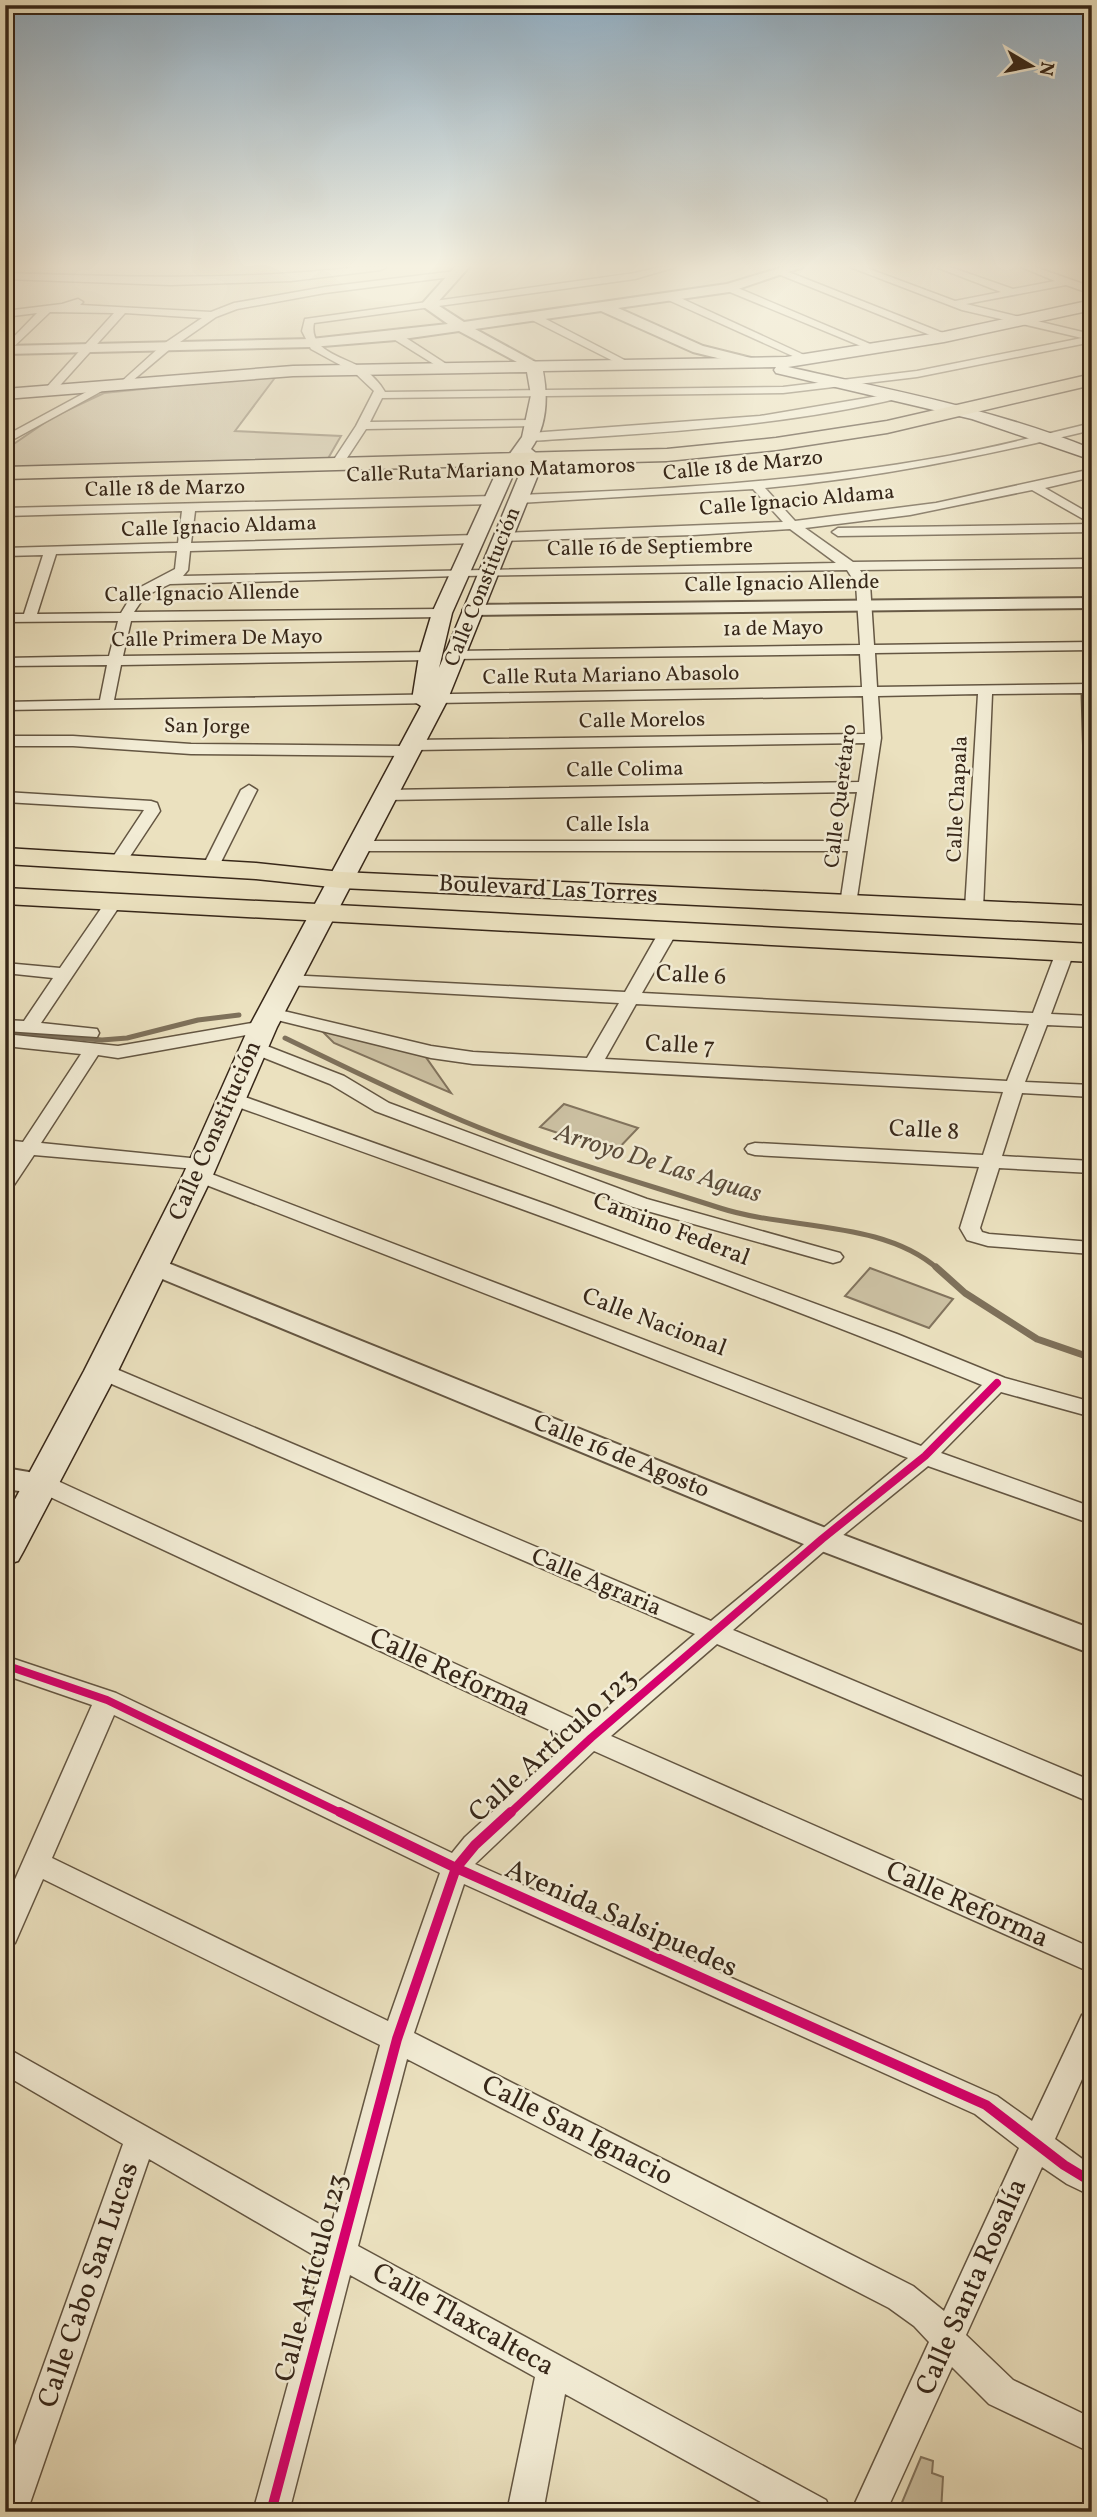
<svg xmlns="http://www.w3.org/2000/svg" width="1097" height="2517" font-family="Vollkorn,serif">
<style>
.green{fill:#ccc1a3;stroke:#82745e;stroke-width:2}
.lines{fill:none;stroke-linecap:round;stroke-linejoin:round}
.stream-far1{stroke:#7e715b;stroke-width:5}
.stream{stroke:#7e715b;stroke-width:7}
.minor-casing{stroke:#645642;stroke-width:3}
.tertiary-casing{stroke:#645642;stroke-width:4}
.secondary-casing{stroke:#372719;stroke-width:3}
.primary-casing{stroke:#372719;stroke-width:3}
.minor{fill:#f2ecd5;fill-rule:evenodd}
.tertiary{fill:#f2ecd5;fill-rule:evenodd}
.secondary{fill:#f2ecd5;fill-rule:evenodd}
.primary{fill:#ebe1bf;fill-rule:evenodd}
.cycleway-far1-casing{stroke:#f2ecd5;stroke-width:12}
.cycleway-casing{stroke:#f2ecd5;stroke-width:15}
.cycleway-far1{stroke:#d6006c;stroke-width:8}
.cycleway{stroke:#d6006c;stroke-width:10}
.labels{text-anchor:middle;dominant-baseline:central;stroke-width:5;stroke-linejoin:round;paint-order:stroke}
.far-street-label{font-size:21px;fill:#372719;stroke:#f2ecd5}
.street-label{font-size:24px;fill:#372719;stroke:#f2ecd5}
.water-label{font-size:26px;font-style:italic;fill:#5b4c3a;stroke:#f2ecd5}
.near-street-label{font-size:28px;fill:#372719;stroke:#f2ecd5}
</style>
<rect width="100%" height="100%" fill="#ebe1bf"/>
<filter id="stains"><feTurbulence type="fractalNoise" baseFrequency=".00286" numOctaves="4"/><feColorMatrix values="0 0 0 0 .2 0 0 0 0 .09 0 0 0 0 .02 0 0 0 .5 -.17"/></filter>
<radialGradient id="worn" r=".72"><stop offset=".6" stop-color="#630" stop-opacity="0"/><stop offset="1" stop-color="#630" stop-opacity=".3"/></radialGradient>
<g class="green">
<path d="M277 375 235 431 341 436 326 462 5 471V450L53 417 104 393Z"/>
<path d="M321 1030 425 1056 451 1093 334 1043Z"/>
<path d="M564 1104 638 1128 615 1152 540 1127Z"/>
<path d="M870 1268 953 1299 929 1328 845 1296Z"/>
<path d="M921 2457 933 2461 932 2473 943 2477 941 2512H898Z"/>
</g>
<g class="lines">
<g class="stream-far1">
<path d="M5 1032 102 1040 127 1038 198 1020 239 1015"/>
<path d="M285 1038C339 1064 393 1091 449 1115 536 1153 630 1179 720 1208 788 1230 883 1220 938 1269"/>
</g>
<path class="stream" d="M936 1267 965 1293 1037 1339 1092 1358"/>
<defs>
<g id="minor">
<path d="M359 267H386L381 270 291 281 171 285 5 279V273C124 277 240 281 359 267Z"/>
<path d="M660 267H676L635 279 314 323C308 351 344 357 362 368 371 374 380 383 385 392L783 387 917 371 1082 338 962 310 850 267H864L955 301 1001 292 936 267H950L1013 289 1055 281 1021 267H1035L1092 287V294L1066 285 966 304 1091 334 1092 342 917 377 783 393 382 398 370 422 535 420 541 423 535 426 366 429 341 467 331 464 356 426 374 391 355 373 311 349 302 331 305 319 635 273Z"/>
<path d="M781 269 948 335 949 337 940 339 778 274 776 272Z"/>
<path d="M456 271 459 272V276L325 293 237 309 216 317 170 349 125 387 119 384 121 382 162 345 202 318 125 313 54 392 50 393 44 390 46 388 114 313 50 312 5 355V346L37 313 5 317V311L62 304 78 299 83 302 80 305 211 312 234 303 325 287Z"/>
<path d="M725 286H733L882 349 873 351 725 290Z"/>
<path d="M666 295H674L815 360 806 362 666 299Z"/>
<path d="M530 315H538L636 366 627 368 530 319Z"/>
<path d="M396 333 400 334 454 369 445 371 392 338 391 336Z"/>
<path d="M101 384 111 386 5 444V436Z"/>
<path d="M896 393 900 394V398C779 427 654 433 531 441L525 437 531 433 760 416Z"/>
<path d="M1092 423V430C984 456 876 478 765 488L795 521 936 503 1092 469V477L1045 488 1092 515V524L1032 490 910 515 805 528 853 562 1092 559V567L860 570 870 584 874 645 1092 642V650L875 653 877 687 1092 684V768L1084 763 1082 693 992 694 983 909 980 913 974 914 965 909 978 694 878 696 881 738 856 904 848 909 840 904 848 851H360L352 846 360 841H849L857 792 386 800 378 795 386 790 859 782 865 743 415 750 413 754 408 756 191 754 73 746H5V736H73L191 744 404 746 406 742 411 740 865 734 863 696 5 710V702L100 700 107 665 5 666V658L109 656 118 621 5 622V614H24L43 555 5 556V548L178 543 182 511 5 516V508L494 496 500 500 494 504 195 511 191 543 476 535 482 539 476 543 190 551 188 570 183 576 836 563 790 529 693 535 502 541 496 537 502 533 783 522 753 489 519 503 513 499 519 495C660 490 802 482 942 457 992 448 1042 435 1092 423ZM177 551 175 569 135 590 121 613 37 614 56 554ZM847 570 856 584 860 645 454 651 447 655 454 659 860 654 862 687 114 700 121 665 430 660 437 656 430 652 123 656 131 621 442 617 449 613 442 609 134 612 145 596 170 584 459 576Z"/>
<path d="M1092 524V532L838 536 832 532 838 528Z"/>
<path d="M249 785 257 790 218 868 210 873 204 872 202 868 241 790Z"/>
<path d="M5 792 151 801 157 803 160 811 123 867 117 868 109 863 144 810 5 802Z"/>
<path d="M115 896 123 901 41 1023 97 1029 99 1033 97 1037 5 1031V1020L24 1021 53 978 5 973V963L60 968 109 897Z"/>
<path d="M668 927 677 932 642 993 1033 1013 1056 952 1059 948H1071L1074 952 1051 1014 1092 1016V1027L1047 1025 1025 1082 1092 1085V1097L1022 1093 1002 1156 1092 1161V1173L999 1168 980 1228 982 1232 989 1234 1092 1242V1254L988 1246 967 1240 960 1228 979 1167 755 1155 748 1153 745 1149 748 1145 755 1143 983 1155 1003 1092 473 1064 431 1058 265 1017 262 1013 271 1008 431 1046 473 1052 587 1058 619 1003 287 985 278 980 287 975 625 992 659 932ZM636 1004 1029 1024 1007 1081 605 1059Z"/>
<path d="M263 1021 269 1023 272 1027 269 1031 118 1058 98 1055 41 1143 210 1160 213 1164 210 1168 201 1170 921 1446 982 1385C732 1283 478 1193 224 1102L221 1098 231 1092 551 1206 897 1334 1005 1378 1092 1402V1417L1001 1392 941 1453 1092 1507V1524L928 1466 831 1545 733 1630 1092 1781V1803L717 1644 611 1736 1092 1948V1973L594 1751 475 1864 997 2096 1032 2121 1082 2015 1092 2011V2057L1055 2139 1092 2166V2196L1067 2184 1042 2167 966 2335 1013 2380 1092 2418V2453L989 2404 952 2367 886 2512H851L929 2342 914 2326 889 2308 407 2059 358 2246 826 2500 831 2512H779L565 2394 543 2512H507L535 2377 350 2275 289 2512H253L322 2260 149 2159 27 2512H5V2473L123 2144 5 2075V2047L330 2230 380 2045 43 1879 15 1943 5 1947V1902L92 1705 5 1675V1656L116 1693 452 1853 465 1837 571 1740 33 1489 29 1483 33 1477 41 1475 49 1477 588 1725 695 1634 93 1376 90 1371 93 1366H109L711 1621 908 1458 191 1179 188 1175 196 1169 34 1155 12 1188 5 1190V1168L15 1153 5 1152V1140L23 1142 81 1054 5 1046V1034L118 1046ZM114 1715 440 1873 388 2021 52 1858ZM464 1884 975 2114 1019 2148 944 2311 913 2286 414 2033Z"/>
<path d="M254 1041 344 1076 389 1103 647 1199 840 1253 843 1257 840 1261 833 1263 633 1207 375 1111 330 1084 247 1051 245 1047Z"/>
</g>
<g id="tertiary">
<path d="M455 267H469L436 304 464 322 727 284 783 267H803L729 292 618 308 703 346 759 360 761 363 754 367 693 352 601 311 475 329 539 364 541 367 534 371 459 331 396 340 311 347 5 354V346L311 339 448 324 421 305Z"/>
<path d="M1092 598V608L472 615 463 610 472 605Z"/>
<path d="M153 1257 833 1531 1092 1629V1654L811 1547 143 1271 139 1265 143 1259Z"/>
<path d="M5 1468 52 1476 57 1483 52 1490 41 1494 5 1489Z"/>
</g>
<path id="secondary" d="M1092 300V310L944 342 788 367C891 390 994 409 1092 449V460L972 419 776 373 774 370 776 367 543 371C548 397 547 426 531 449L544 460 447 701 277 1027 213 1175 118 1371 23 1552 18 1561 5 1565V1518L84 1371 183 1175 249 1027 421 706 412 700 419 656 432 613 496 473 522 437 531 395 527 372 293 376 5 399V389L293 366 786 357 944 332ZM524 460 525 461 439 668 452 613 514 473Z"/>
<g id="primary">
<path d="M1092 374V385L887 433 776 450 667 461 5 479V467L667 449 776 438 887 421Z"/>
<path d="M5 848 256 863 341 872 1092 906V924L341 888 256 879 5 864Z"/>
<path d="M5 888 1092 944V962L5 904Z"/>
</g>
</defs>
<use href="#minor" class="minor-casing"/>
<use href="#tertiary" class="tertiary-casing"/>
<use href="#secondary" class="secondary-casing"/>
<use href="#primary" class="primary-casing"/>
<use href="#minor" class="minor"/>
<use href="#tertiary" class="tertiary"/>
<use href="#secondary" class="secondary"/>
<use href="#primary" class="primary"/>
<defs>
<g id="cycleway-far1">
<path d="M5 1665 107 1700 343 1814"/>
<path d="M509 1814 591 1738 822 1539 925 1456 997 1383"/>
</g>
<g id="cycleway">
<path d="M340 1812 456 1868 986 2105 1064 2165 1092 2182"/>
<path d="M271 2512 397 2039 456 1868 475 1845 511 1812"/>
</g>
</defs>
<use href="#cycleway-far1" class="cycleway-far1-casing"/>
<use href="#cycleway" class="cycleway-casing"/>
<use href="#cycleway-far1" class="cycleway-far1"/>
<use href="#cycleway" class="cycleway"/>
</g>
<linearGradient id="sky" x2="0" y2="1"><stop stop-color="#91adc1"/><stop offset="0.43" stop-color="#f6f2e2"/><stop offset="1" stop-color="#f6f2e2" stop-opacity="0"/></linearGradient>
<rect width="1097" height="619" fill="url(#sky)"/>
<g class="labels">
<g class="far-street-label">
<text transform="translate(743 466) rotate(-6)">Calle 18 de Marzo</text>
<text transform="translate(491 471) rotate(-2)">Calle Ruta Mariano Matamoros</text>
<text transform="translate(165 489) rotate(-1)">Calle 18 de Marzo</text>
<text transform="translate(797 501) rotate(-5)">Calle Ignacio Aldama</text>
<text transform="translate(219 527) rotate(-2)">Calle Ignacio Aldama</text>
<text transform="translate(650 548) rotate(-1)">Calle 16 de Septiembre</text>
<text transform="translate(782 584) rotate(-1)">Calle Ignacio Allende</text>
<text transform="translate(483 587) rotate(-68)">Calle Constitución</text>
<text transform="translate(202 594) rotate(-1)">Calle Ignacio Allende</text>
<text transform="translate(773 629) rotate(-1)">1a de Mayo</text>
<text transform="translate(217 639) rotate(-1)">Calle Primera De Mayo</text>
<text transform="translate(611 676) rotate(-1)">Calle Ruta Mariano Abasolo</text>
<text transform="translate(642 721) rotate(-1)">Calle Morelos</text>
<text transform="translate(207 727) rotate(1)">San Jorge</text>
<text transform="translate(625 770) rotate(-1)">Calle Colima</text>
<text transform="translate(841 796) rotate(-83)">Calle Querétaro</text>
<text transform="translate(958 799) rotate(-87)">Calle Chapala</text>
<text x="608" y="825">Calle Isla</text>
</g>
<g class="street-label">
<text transform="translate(548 890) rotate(3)">Boulevard Las Torres</text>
<text transform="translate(691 976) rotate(3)">Calle 6</text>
<text transform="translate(680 1046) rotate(3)">Calle 7</text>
<text transform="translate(216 1131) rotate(-66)">Calle Constitución</text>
<text transform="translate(924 1131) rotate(3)">Calle 8</text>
<text transform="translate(671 1230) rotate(21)">Camino Federal</text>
<text transform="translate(654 1323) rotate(21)">Calle Nacional</text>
<text transform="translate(621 1457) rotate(22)">Calle 16 de Agosto</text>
<text transform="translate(596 1583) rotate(23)">Calle Agraria</text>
</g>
<g class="water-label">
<text transform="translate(658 1164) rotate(17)">Arroyo De Las Aguas</text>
</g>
<g class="near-street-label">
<text transform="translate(450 1673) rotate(25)">Calle Reforma</text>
<text transform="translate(553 1746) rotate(-42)">Calle Artículo 123</text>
<text transform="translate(967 1905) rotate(24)">Calle Reforma</text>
<text transform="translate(621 1919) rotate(24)">Avenida Salsipuedes</text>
<text transform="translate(577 2131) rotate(27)">Calle San Ignacio</text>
<text transform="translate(312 2278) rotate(-75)">Calle Artículo 123</text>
<text transform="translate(89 2285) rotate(-71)">Calle Cabo San Lucas</text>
<text transform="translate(972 2287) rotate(-66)">Calle Santa Rosalía</text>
<text transform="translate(463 2320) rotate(29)">Calle Tlaxcalteca</text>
</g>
</g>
<rect width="1097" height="2517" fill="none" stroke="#ebe1bf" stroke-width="28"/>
<rect x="7" y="7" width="1083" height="2503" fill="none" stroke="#372719" stroke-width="3.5"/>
<rect x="14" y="14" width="1069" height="2489" fill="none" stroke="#372719" stroke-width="2"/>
<g transform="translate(1031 66) rotate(100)" stroke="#f2ecd5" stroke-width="5" paint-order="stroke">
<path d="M0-5L12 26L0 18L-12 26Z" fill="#372719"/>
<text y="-10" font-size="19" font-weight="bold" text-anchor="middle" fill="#372719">N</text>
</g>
<rect width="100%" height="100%" filter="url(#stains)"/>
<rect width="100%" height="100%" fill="url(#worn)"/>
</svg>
